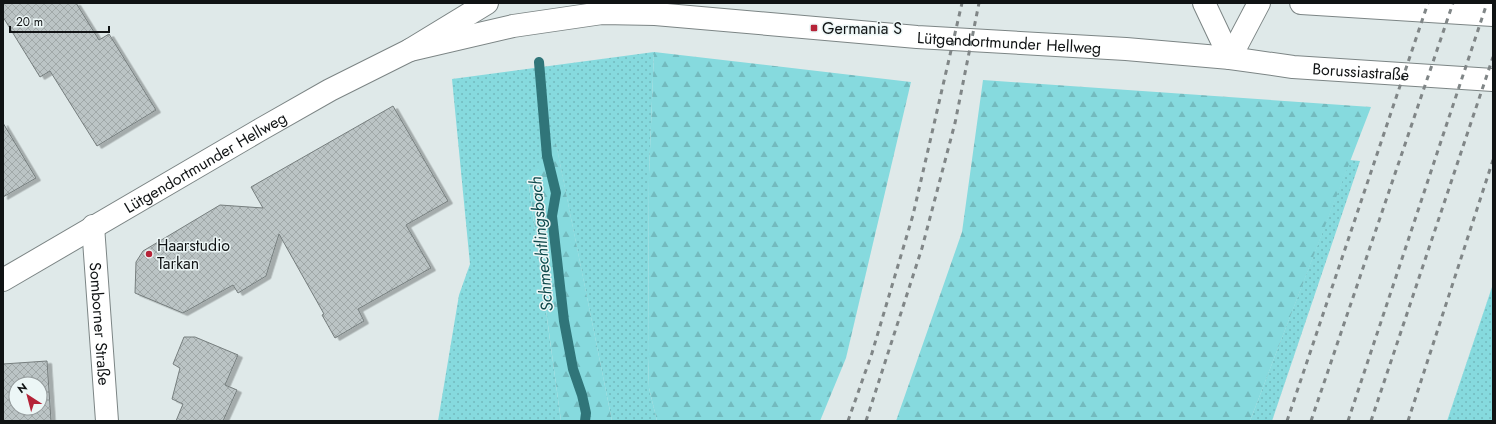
<svg xmlns="http://www.w3.org/2000/svg" width="1496" height="424" font-family="Jost,sans-serif">
<style>
.grass{fill:url(#grass-dots)}
.forest{fill:url(#forest-firs)}
.lines{fill:none;stroke-linecap:round;stroke-linejoin:round}
.stream{stroke:#307579;stroke-width:10}
.building{fill:url(#building-cross-hatch);stroke:#767e7e;fill-rule:evenodd;filter:url(#shadow)}
.street-casing{stroke:#7c8585;stroke-width:24}
.secondary-casing{stroke:#7c8585;stroke-width:24}
.street{stroke:#fff;stroke-width:22}
.secondary{stroke:#fff;stroke-width:22}
.rail{stroke:#808687;stroke-width:3;stroke-dasharray:5 5;stroke-linecap:butt}
.poi-dot{fill:#b52338;stroke:#ecf6f6;stroke-width:1.5}
.labels{text-anchor:middle;dominant-baseline:central;stroke-width:3;stroke-linejoin:round;paint-order:stroke}
.poi-label{font-size:16px;fill:#101314;stroke:#ecf6f6;text-anchor:start}
.street-label{font-size:16px;fill:#101314;stroke:#ecf6f6}
.water-label{font-size:17px;font-style:italic;fill:#0e494b;stroke:#ecf6f6}
</style>
<defs>
<pattern id="grass-dots" width="8" height="8" patternUnits="userSpaceOnUse"><rect width="8" height="8" fill="#86dade"/><path d="M2 2h.1M6 6h.1" fill="none" stroke="#73babe" stroke-width="1.8" stroke-linecap="round"/></pattern>
<pattern id="forest-firs" width="22" height="20" patternUnits="userSpaceOnUse"><rect width="22" height="20" fill="#86dade"/><path d="M5 1l3.5 6h-7zM16 11l3.5 6h-7z" fill="#73babe"/></pattern>
<pattern id="building-cross-hatch" width="8" height="8" patternUnits="userSpaceOnUse"><rect width="8" height="8" fill="#bbc4c5"/><path d="M0 0l8 8M0 8l8-8" fill="none" stroke="#a0a8a8"/></pattern>
<filter id="shadow"><feDropShadow dx="4.5" dy="2.5" stdDeviation="0" flood-color="#0004"/></filter>
</defs>
<rect width="100%" height="100%" fill="#dfe9e9"/>
<g class="grass">
<path d="M654 52 649 174 648 357 649 388 657 421H612L556 144 528 179 561 421H438L459 295 470 264 452 79Z"/>
<path d="M1350 160 1360 161 1272 421H1250Z"/>
<path d="M1493 284V421H1447Z"/>
</g>
<g class="forest">
<path d="M654 52 911 82 846 358 820 421H657L649 388 648 357 649 174Z"/>
<path d="M983 80 1371 107 1250 421H896L962 232Z"/>
<path d="M556 143 612 421H561L528 178Z"/>
</g>
<g class="lines">
<path class="stream" d="M539 62 547 156 556 193 552 216 564 321 573 369 582 395 586 413 585 421"/>
</g>
<g class="building">
<path d="M3 3H76L99 40 109 34 156 110 97 146 50 71 40 77 3 17Z"/>
<path d="M393 106 448 201 406 225 431 268 358 309 364 321 335 338 322 315 324 314 279 234 266 276 238 293 233 285 183 313 135 293 136 262 143 251 220 205 263 208 251 187Z"/>
<path d="M3 123 36 178 3 197Z"/>
<path d="M184 337H195L238 355 225 385 237 390 223 421H176L183 404 172 399 180 368 173 364Z"/>
<path d="M47 361 51 421H3V364ZM16 384H40V408H16Z"/>
</g>
<g class="lines">
<defs>
<g id="street">
<path d="M1204 3 1230 58"/>
<path d="M1230 58 1259 3"/>
<path id="s1" d="M93 226 107 421"/>
</g>
<g id="secondary">
<path d="M1301 3 1493 15"/>
<path id="s2" d="M410 50 513 26 602 13 655 14 917 37 1126 49 1230 58 1293 67 1493 80"/>
<path id="s3" d="M3 280 258 131 330 90 410 50 487 3"/>
</g>
</defs>
<use href="#street" class="street-casing"/>
<use href="#secondary" class="secondary-casing"/>
<use href="#street" class="street"/>
<use href="#secondary" class="secondary"/>
<g class="rail">
<path d="M848 421 872 353 913 215 962 3"/>
<path d="M866 421 922 248 955 123 979 3"/>
<path d="M1287 421 1428 3"/>
<path d="M1311 421 1453 3"/>
<path d="M1348 421 1487 3"/>
<path d="M1371 421 1493 57"/>
<path d="M1408 421 1493 160"/>
</g>
</g>
<g class="poi-dot">
<rect x="810" y="24" width="8" height="8" rx="2"/>
<circle cx="149" cy="254" r="4"/>
</g>
<g class="labels">
<g class="poi-label">
<text x="822" y="28">Germania S</text>
<text x="157" y="245">Haarstudio<tspan x="157" dy="18">Tarkan</tspan></text>
</g>
<g class="street-label">
<text stroke="none"><textPath href="#s2" startOffset="604">Lütgendortmunder Hellweg</textPath></text>
<text stroke="none"><textPath href="#s2" startOffset="957">Borussiastraße</textPath></text>
<text stroke="none"><textPath href="#s3" startOffset="234">Lütgendortmunder Hellweg</textPath></text>
<text stroke="none"><textPath href="#s1" startOffset="98">Somborner Straße</textPath></text>
</g>
<g class="water-label">
<text transform="translate(541 244) rotate(-95)">Schmechtlingsbach</text>
</g>
</g>
<rect width="1496" height="424" fill="none" stroke="#101314" stroke-width="8"/>
<g transform="translate(28 396) rotate(324)"><circle r="19" fill="#ecf6f6" stroke="#949b9c"/>
<path d="M0-3L7 15L0 10L-7 15Z" fill="#b52338"/>
<text y="-6" font-size="11" font-weight="bold" text-anchor="middle" fill="#101314">N</text>
</g>
<path d="M10 26v6h99v-6" fill="none" stroke="#101314" stroke-width="2"/>
<text x="16" y="26" font-size="12" fill="#101314" stroke="#ecf6f6" stroke-width="3" paint-order="stroke">20 m</text>
</svg>
